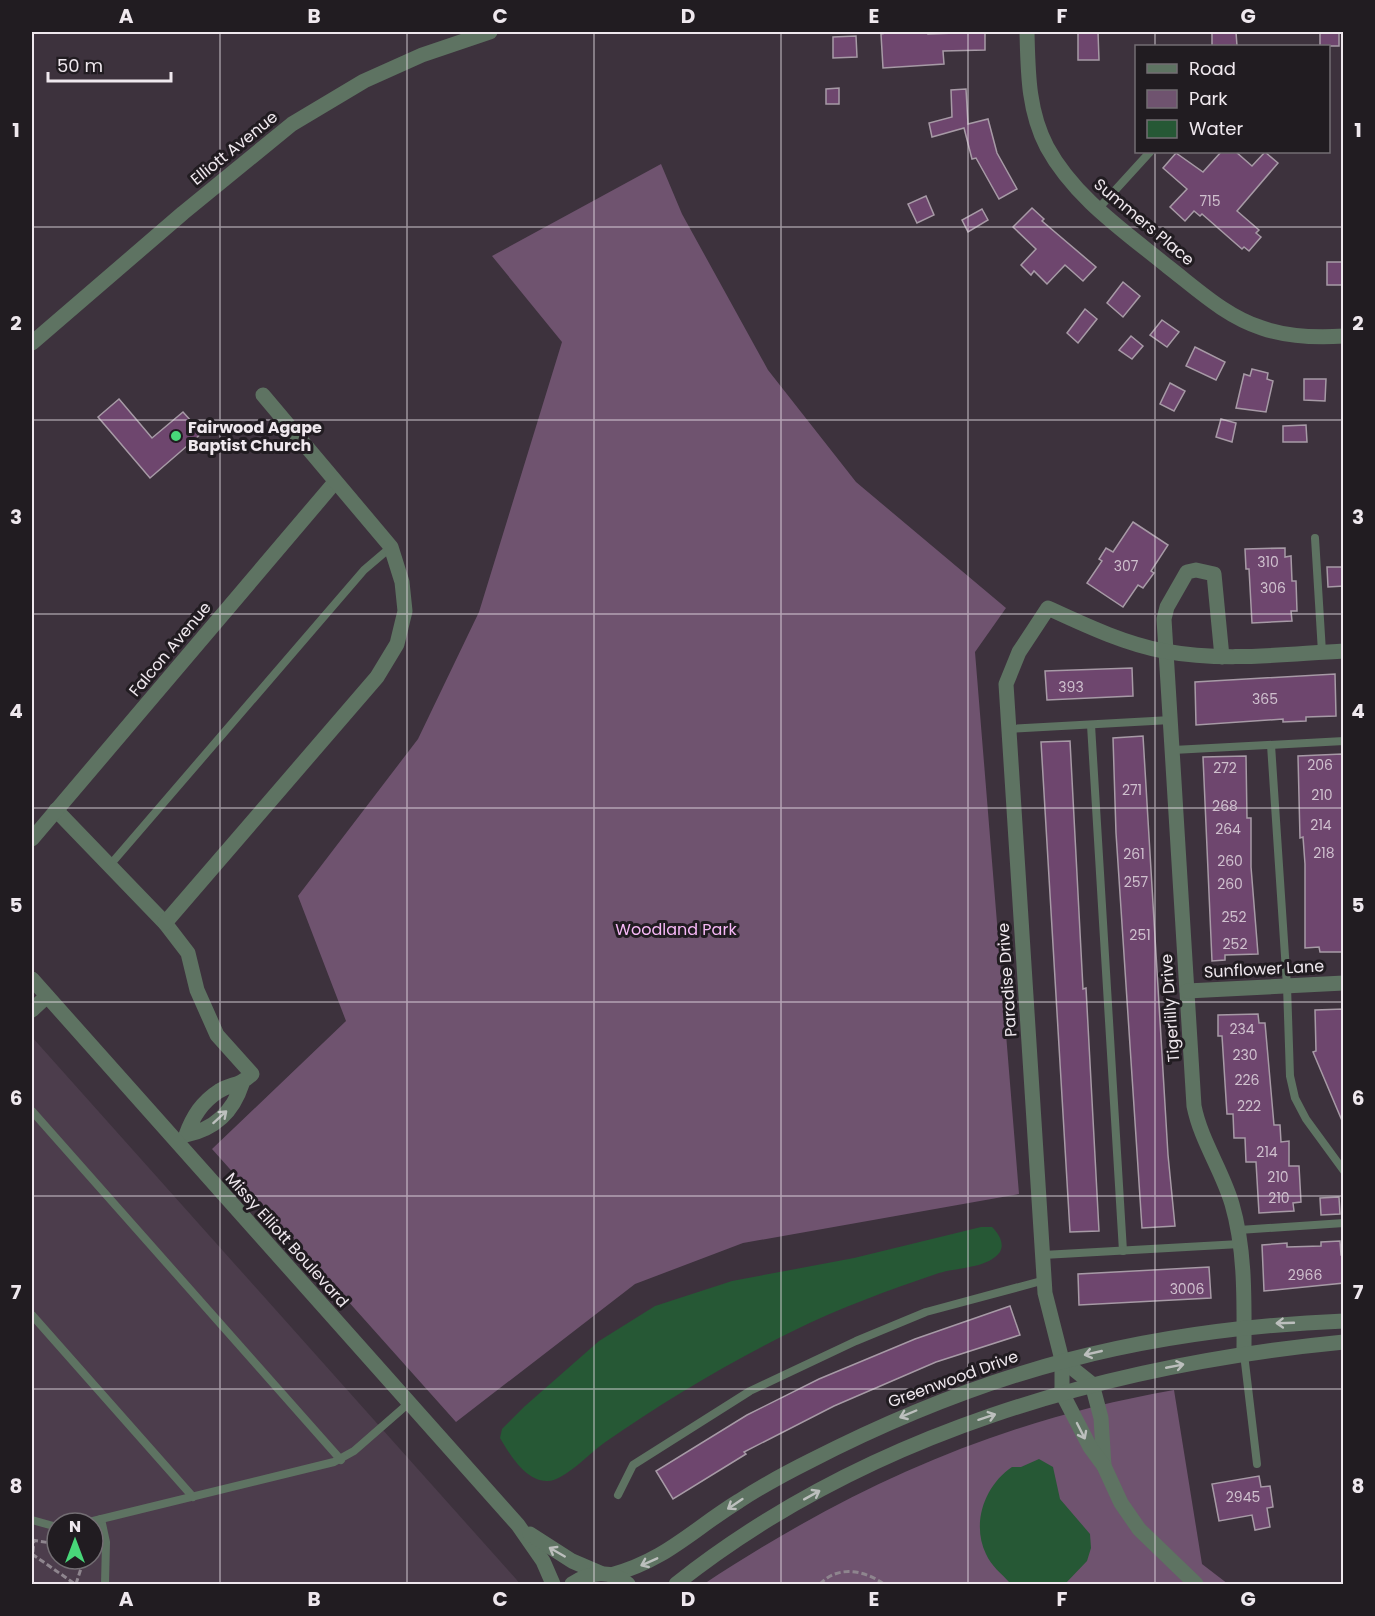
<svg xmlns="http://www.w3.org/2000/svg" width="1375" height="1616" font-family="Poppins,sans-serif">
<style>
.built{fill:#4c3d4c;fill-rule:evenodd}
.green{fill:#6f536f}
.water{fill:#265835}
.building{fill:#6e466e;stroke:#a79aa6;stroke-width:1.5}
.lines{fill:none;stroke-linecap:round;stroke-linejoin:round}
.path{stroke:#8e858e;stroke-width:3;stroke-dasharray:6 3;stroke-linecap:butt}
.service{stroke:#5e7362;stroke-width:8}
.minor{stroke:#5e7362;stroke-width:15}
.tertiary{stroke:#5e7362;stroke-width:15}
.oneway{stroke:#bcbfbd}
.grid{fill:none;stroke:#efe8ee;stroke-width:1.5;stroke-opacity:0.55}
.poi-dot{fill:#48d779;stroke:#211c21;stroke-width:2}
.labels{text-anchor:middle;dominant-baseline:central;stroke-width:6;stroke-linejoin:round;paint-order:stroke}
.number-label{font-size:14px;fill:#cfc0ce}
.street-label{font-size:16px;fill:#efe8ee;stroke:#211c21}
.poi-label{font-size:16px;font-weight:bold;fill:#efe8ee;stroke:#211c21;text-anchor:start}
.park-label{font-size:16px;fill:#f7b8f7;stroke:#211c21}
.neatline{fill:none;stroke:#efe8ee;stroke-width:2}
.grid-label{font-size:20px;text-anchor:middle;font-weight:bold;fill:#efe8ee}
</style>
<rect width="100%" height="100%" fill="#3d323d"/>
<path class="built" d="M32 1037 516 1579 520 1584H32ZM57 1523H93V1559H57Z"/>
<g class="green">
<path d="M661 164 682 214 768 370 856 482 1006 608 975 652 1019 1194 743 1243 635 1284 456 1422 212 1149 346 1021 298 896 418 739 479 612 562 342 492 256Z"/>
<path d="M1174 1390 1202 1564 1228 1584H704C852 1486 998 1421 1174 1390Z"/>
</g>
<g class="water">
<path d="M981 1227H992C1001 1236 1007 1248 995 1257 982 1268 956 1268 939 1273 889 1290 839 1308 791 1332 726 1364 664 1401 604 1443 591 1452 564 1481 548 1481 526 1482 510 1455 500 1438L502 1429 525 1406 599 1341 655 1306 732 1281 854 1258Z"/>
<path d="M1039 1459 1053 1467 1060 1499 1090 1534 1091 1548 1087 1561 1065 1584 1010 1583C1002 1574 991 1566 986 1554 971 1523 985 1485 1012 1467H1021Z"/>
</g>
<g class="building">
<path d="M890 32H928V34L985 32V50L943 51 944 64 883 68 881 34Z"/>
<path d="M1078 32H1098L1099 60H1078Z"/>
<path d="M1212 32H1236L1237 46H1212Z"/>
<path d="M1339 32V46H1320V33Z"/>
<path d="M856 36 857 57 833 58V37Z"/>
<path d="M839 88V104H826V89Z"/>
<path d="M966 89 968 124 988 119 997 153 1017 189 999 199 976 158 972 159 964 128 932 137 929 123 952 117 951 90Z"/>
<path d="M1221 152H1236L1252 166 1265 152 1278 163 1237 211 1259 230 1256 233 1261 237 1249 251 1244 247 1242 249 1202 214 1200 216 1194 211 1185 221 1170 207 1187 189 1163 168 1176 153 1203 172Z"/>
<path d="M926 196 934 215 917 223 908 204Z"/>
<path d="M1032 208 1044 219 1042 221 1096 267 1083 281 1065 265 1047 284 1034 271 1031 275 1021 265 1036 249 1013 227Z"/>
<path d="M982 209 988 220 968 232 962 220Z"/>
<rect x="1327" y="262" width="17" height="23"/>
<path d="M1123 282 1140 296 1123 317 1107 303Z"/>
<path d="M1085 309 1097 319 1078 343 1067 333Z"/>
<path d="M1162 320 1179 332 1167 347 1150 335Z"/>
<path d="M1131 336 1143 346 1132 359 1119 350Z"/>
<path d="M1195 347 1225 362 1216 380 1186 366Z"/>
<path d="M1252 369 1268 373 1267 379 1273 381 1266 412 1236 408 1244 374 1250 376Z"/>
<path d="M1304 379H1326L1325 401 1304 400Z"/>
<path d="M1170 383 1185 391 1174 411 1160 404Z"/>
<path d="M119 399 152 438 183 412 202 433 150 478 98 417Z"/>
<path d="M1221 419 1236 423 1232 442 1216 437Z"/>
<path d="M1306 425 1307 442H1283V426Z"/>
<path d="M1133 522 1168 545 1151 571 1154 573 1143 588 1138 585 1123 607 1087 583 1102 561 1099 559 1106 548 1113 552Z"/>
<path d="M1285 548V557L1291 556 1292 581H1296L1297 611H1291L1292 621 1252 623 1249 569H1246L1245 549Z"/>
<path d="M1327 567H1344V586L1328 587Z"/>
<path d="M1132 668 1133 696 1047 700 1045 671Z"/>
<path d="M1335 674 1336 716 1306 717V721L1283 722V719L1196 725 1195 682Z"/>
<path d="M1143 736 1168 1155 1175 1226 1142 1228 1116 833 1113 738Z"/>
<path d="M1070 741 1083 989 1086 988 1099 1231 1070 1232 1041 742Z"/>
<path d="M1342 754 1344 952H1320L1319 947 1305 948V864L1303 837 1300 838 1298 756Z"/>
<path d="M1246 756 1247 818H1251V867L1258 954 1225 955V960L1212 961 1203 757Z"/>
<path d="M1344 1009V1123H1343L1313 1052 1316 1051 1315 1010Z"/>
<path d="M1258 1014 1259 1023H1265L1274 1125H1280L1281 1142 1289 1141V1166H1299L1301 1202 1293 1203 1294 1211 1259 1213 1256 1162H1246L1245 1138H1234L1233 1114H1227L1222 1036H1218V1015Z"/>
<path d="M1339 1197 1340 1214 1321 1215 1320 1198Z"/>
<path d="M1340 1241 1341 1255H1344V1283L1264 1291 1262 1245 1287 1243V1247L1321 1246V1242Z"/>
<path d="M1209 1267 1211 1298 1079 1305 1078 1274Z"/>
<path d="M1010 1306 1020 1335 936 1362 834 1406 744 1452 746 1454 673 1499 656 1471 747 1415 819 1379 915 1339Z"/>
<path d="M1259 1476 1261 1487 1270 1486 1273 1507 1267 1508 1270 1527 1255 1530 1252 1515 1219 1521 1212 1484Z"/>
</g>
<g class="lines">
<g class="path">
<path d="M32 1540 57 1544"/>
<path d="M32 1554 75 1584"/>
<path d="M32 1561 34 1540"/>
<path d="M76 1584 84 1559"/>
<path d="M820 1584C838 1565 864 1570 884 1584"/>
</g>
<g class="service">
<path d="M1098 209 1150 152"/>
<path d="M1315 538 1322 652"/>
<path d="M1091 725 1123 1251"/>
<path d="M1009 729 1171 720"/>
<path d="M1271 745 1287 986 1290 1076 1295 1098 1306 1119 1344 1171"/>
<path d="M1173 750 1344 741"/>
<path d="M110 865 364 570 391 547"/>
<path d="M32 1111 341 1460"/>
<path d="M1239 1230 1344 1223"/>
<path d="M1043 1255 1240 1244"/>
<path d="M32 1315 193 1497"/>
<path d="M1244 1354 1257 1464"/>
<path d="M618 1495 633 1465 750 1391 856 1341 926 1312 1045 1280"/>
<path d="M101 1519 106 1542 105 1584"/>
<path d="M32 1520 57 1527"/>
<path d="M85 1523 334 1462 354 1451 409 1403"/>
</g>
<g class="minor">
<path d="M1027 32C1028 72 1028 111 1047 147 1074 197 1124 231 1167 266 1197 289 1225 316 1262 328 1289 337 1316 338 1344 336"/>
<path d="M1222 657 1214 574 1196 570 1187 572 1167 607 1164 619 1194 1106C1201 1141 1222 1170 1232 1204 1246 1252 1244 1305 1244 1354"/>
<path d="M56 810 165 923 188 953 197 990 217 1035 252 1074C238 1087 232 1083 219 1091 202 1102 193 1116 186 1135 215 1129 233 1112 242 1084"/>
<path d="M32 839 335 482"/>
<path d="M165 923 377 677 397 644 405 611 402 582 391 547 263 395"/>
<path d="M1187 991 1344 983"/>
<path d="M32 1010 47 996"/>
<path d="M1062 1360 1092 1384 1101 1418 1104 1466"/>
<path d="M1196 1584 1139 1529 1121 1503 1104 1466 1090 1447 1062 1393V1360L1045 1293 1006 684 1019 652 1048 608C1085 625 1125 644 1164 651 1224 662 1284 654 1344 651"/>
</g>
<g class="tertiary">
<path d="M32 343 183 213 292 124 364 81 422 55 490 32"/>
<path d="M32 979 518 1525 543 1561 553 1584"/>
<path d="M530 1534 572 1561 600 1573"/>
<path d="M611 1575C666 1560 692 1530 739 1501 762 1486 786 1473 810 1461 987 1370 1145 1329 1344 1321"/>
<path d="M572 1584C589 1572 611 1569 628 1584"/>
<path d="M676 1584C865 1434 1106 1365 1344 1342"/>
</g>
</g>
<defs><path id="oneway-shaft" d="M-6 0H5M1.5-3L5.5 0L1.5 3" fill="none" stroke-width="1.6" stroke-linecap="round" stroke-linejoin="round" transform="scale(1.5)"/></defs>
<g class="oneway">
<use href="#oneway-shaft" transform="translate(220 1117) rotate(-42)"/>
<use href="#oneway-shaft" transform="translate(1285 1323) rotate(178)"/>
<use href="#oneway-shaft" transform="translate(1093 1353) rotate(167)"/>
<use href="#oneway-shaft" transform="translate(1175 1366) rotate(-11)"/>
<use href="#oneway-shaft" transform="translate(908 1414) rotate(157)"/>
<use href="#oneway-shaft" transform="translate(987 1417) rotate(-18)"/>
<use href="#oneway-shaft" transform="translate(1081 1431) rotate(63)"/>
<use href="#oneway-shaft" transform="translate(812 1495) rotate(-29)"/>
<use href="#oneway-shaft" transform="translate(735 1504) rotate(146)"/>
<use href="#oneway-shaft" transform="translate(557 1552) rotate(-150)"/>
<use href="#oneway-shaft" transform="translate(649 1562) rotate(156)"/>
</g>
<path class="grid" d="M220 32V1584M407 32V1584M594 32V1584M781 32V1584M968 32V1584M1155 32V46M1155 152V1584M32 227H1344M32 420H1344M32 614H1344M32 808H1344M32 1002H1344M32 1196H1344M32 1389H1344"/>
<circle class="poi-dot" cx="176" cy="436" r="6"/>
<g class="labels">
<g class="number-label">
<text x="1210" y="201">715</text>
<text x="1268" y="562">310</text>
<text x="1126" y="566">307</text>
<text x="1273" y="588">306</text>
<text x="1071" y="687">393</text>
<text x="1265" y="699">365</text>
<text x="1320" y="765">206</text>
<text x="1225" y="768">272</text>
<text x="1132" y="790">271</text>
<text x="1322" y="795">210</text>
<text x="1225" y="806">268</text>
<text x="1321" y="825">214</text>
<text x="1228" y="829">264</text>
<text x="1324" y="853">218</text>
<text x="1134" y="854">261</text>
<text x="1230" y="861">260</text>
<text x="1136" y="882">257</text>
<text x="1230" y="884">260</text>
<text x="1234" y="917">252</text>
<text x="1140" y="935">251</text>
<text x="1235" y="944">252</text>
<text x="1242" y="1029">234</text>
<text x="1245" y="1055">230</text>
<text x="1247" y="1080">226</text>
<text x="1249" y="1106">222</text>
<text x="1267" y="1152">214</text>
<text x="1278" y="1177">210</text>
<text x="1279" y="1198">210</text>
<text x="1305" y="1275">2966</text>
<text x="1187" y="1289">3006</text>
<text x="1243" y="1497">2945</text>
</g>
<g class="street-label">
<text transform="translate(234 148) rotate(-39)">Elliott Avenue</text>
<text transform="translate(1144 222) rotate(40)">Summers Place</text>
<text transform="translate(170 649) rotate(-50)">Falcon Avenue</text>
<text transform="translate(1264 969) rotate(-3)">Sunflower Lane</text>
<text transform="translate(1007 980) rotate(-94)">Paradise Drive</text>
<text transform="translate(1170 1008) rotate(-94)">Tigerlilly Drive</text>
<text transform="translate(287 1240) rotate(48)">Missy Elliott Boulevard</text>
<text transform="translate(953 1379) rotate(-20)">Greenwood Drive</text>
</g>
<g class="poi-label">
<text x="188" y="427">Fairwood Agape<tspan x="188" dy="18">Baptist Church</tspan></text>
</g>
<g class="park-label">
<text x="676" y="929">Woodland Park</text>
</g>
</g>
<rect width="1375" height="1616" fill="none" stroke="#211c21" stroke-width="66"/>
<rect x="1135" y="45" width="195" height="108" fill="#211c21" stroke="#736e73" stroke-width="1.5"/>
<rect x="1147" y="64" width="30" height="9" fill="#5e7362" stroke="#736e73" stroke-width="1.5"/>
<text x="1189" y="75" font-size="18" fill="#efe8ee">Road</text>
<rect x="1147" y="90" width="30" height="18" fill="#6f536f" stroke="#736e73" stroke-width="1.5"/>
<text x="1189" y="105" font-size="18" fill="#efe8ee">Park</text>
<rect x="1147" y="120" width="30" height="18" fill="#265835" stroke="#736e73" stroke-width="1.5"/>
<text x="1189" y="135" font-size="18" fill="#efe8ee">Water</text>
<g transform="translate(75 1541)"><circle r="28" fill="#211c21" stroke="#736e73" stroke-width="1.5"/>
<path d="M0-4.5L10 22L0 15L-10 22Z" fill="#48d779"/>
<text y="-9" font-size="16" font-weight="bold" text-anchor="middle" fill="#efe8ee">N</text>
</g>
<path d="M48 72v9h123v-9" fill="none" stroke="#efe8ee" stroke-width="3"/>
<text x="57" y="72" font-size="18" fill="#efe8ee" stroke="#211c21" stroke-width="4.5" paint-order="stroke">50 m</text>
<rect x="33" y="33" width="1309" height="1550" class="neatline"/>
<g class="grid-label">
<text x="126" y="23">A</text>
<text x="314" y="23">B</text>
<text x="500" y="23">C</text>
<text x="688" y="23">D</text>
<text x="874" y="23">E</text>
<text x="1062" y="23">F</text>
<text x="1248" y="23">G</text>
<text x="16" y="137">1</text>
<text x="1358" y="137">1</text>
<text x="16" y="330">2</text>
<text x="1358" y="330">2</text>
<text x="16" y="524">3</text>
<text x="1358" y="524">3</text>
<text x="16" y="718">4</text>
<text x="1358" y="718">4</text>
<text x="16" y="912">5</text>
<text x="1358" y="912">5</text>
<text x="16" y="1105">6</text>
<text x="1358" y="1105">6</text>
<text x="16" y="1299">7</text>
<text x="1358" y="1299">7</text>
<text x="16" y="1493">8</text>
<text x="1358" y="1493">8</text>
<text x="126" y="1606">A</text>
<text x="314" y="1606">B</text>
<text x="500" y="1606">C</text>
<text x="688" y="1606">D</text>
<text x="874" y="1606">E</text>
<text x="1062" y="1606">F</text>
<text x="1248" y="1606">G</text>
</g>
</svg>
